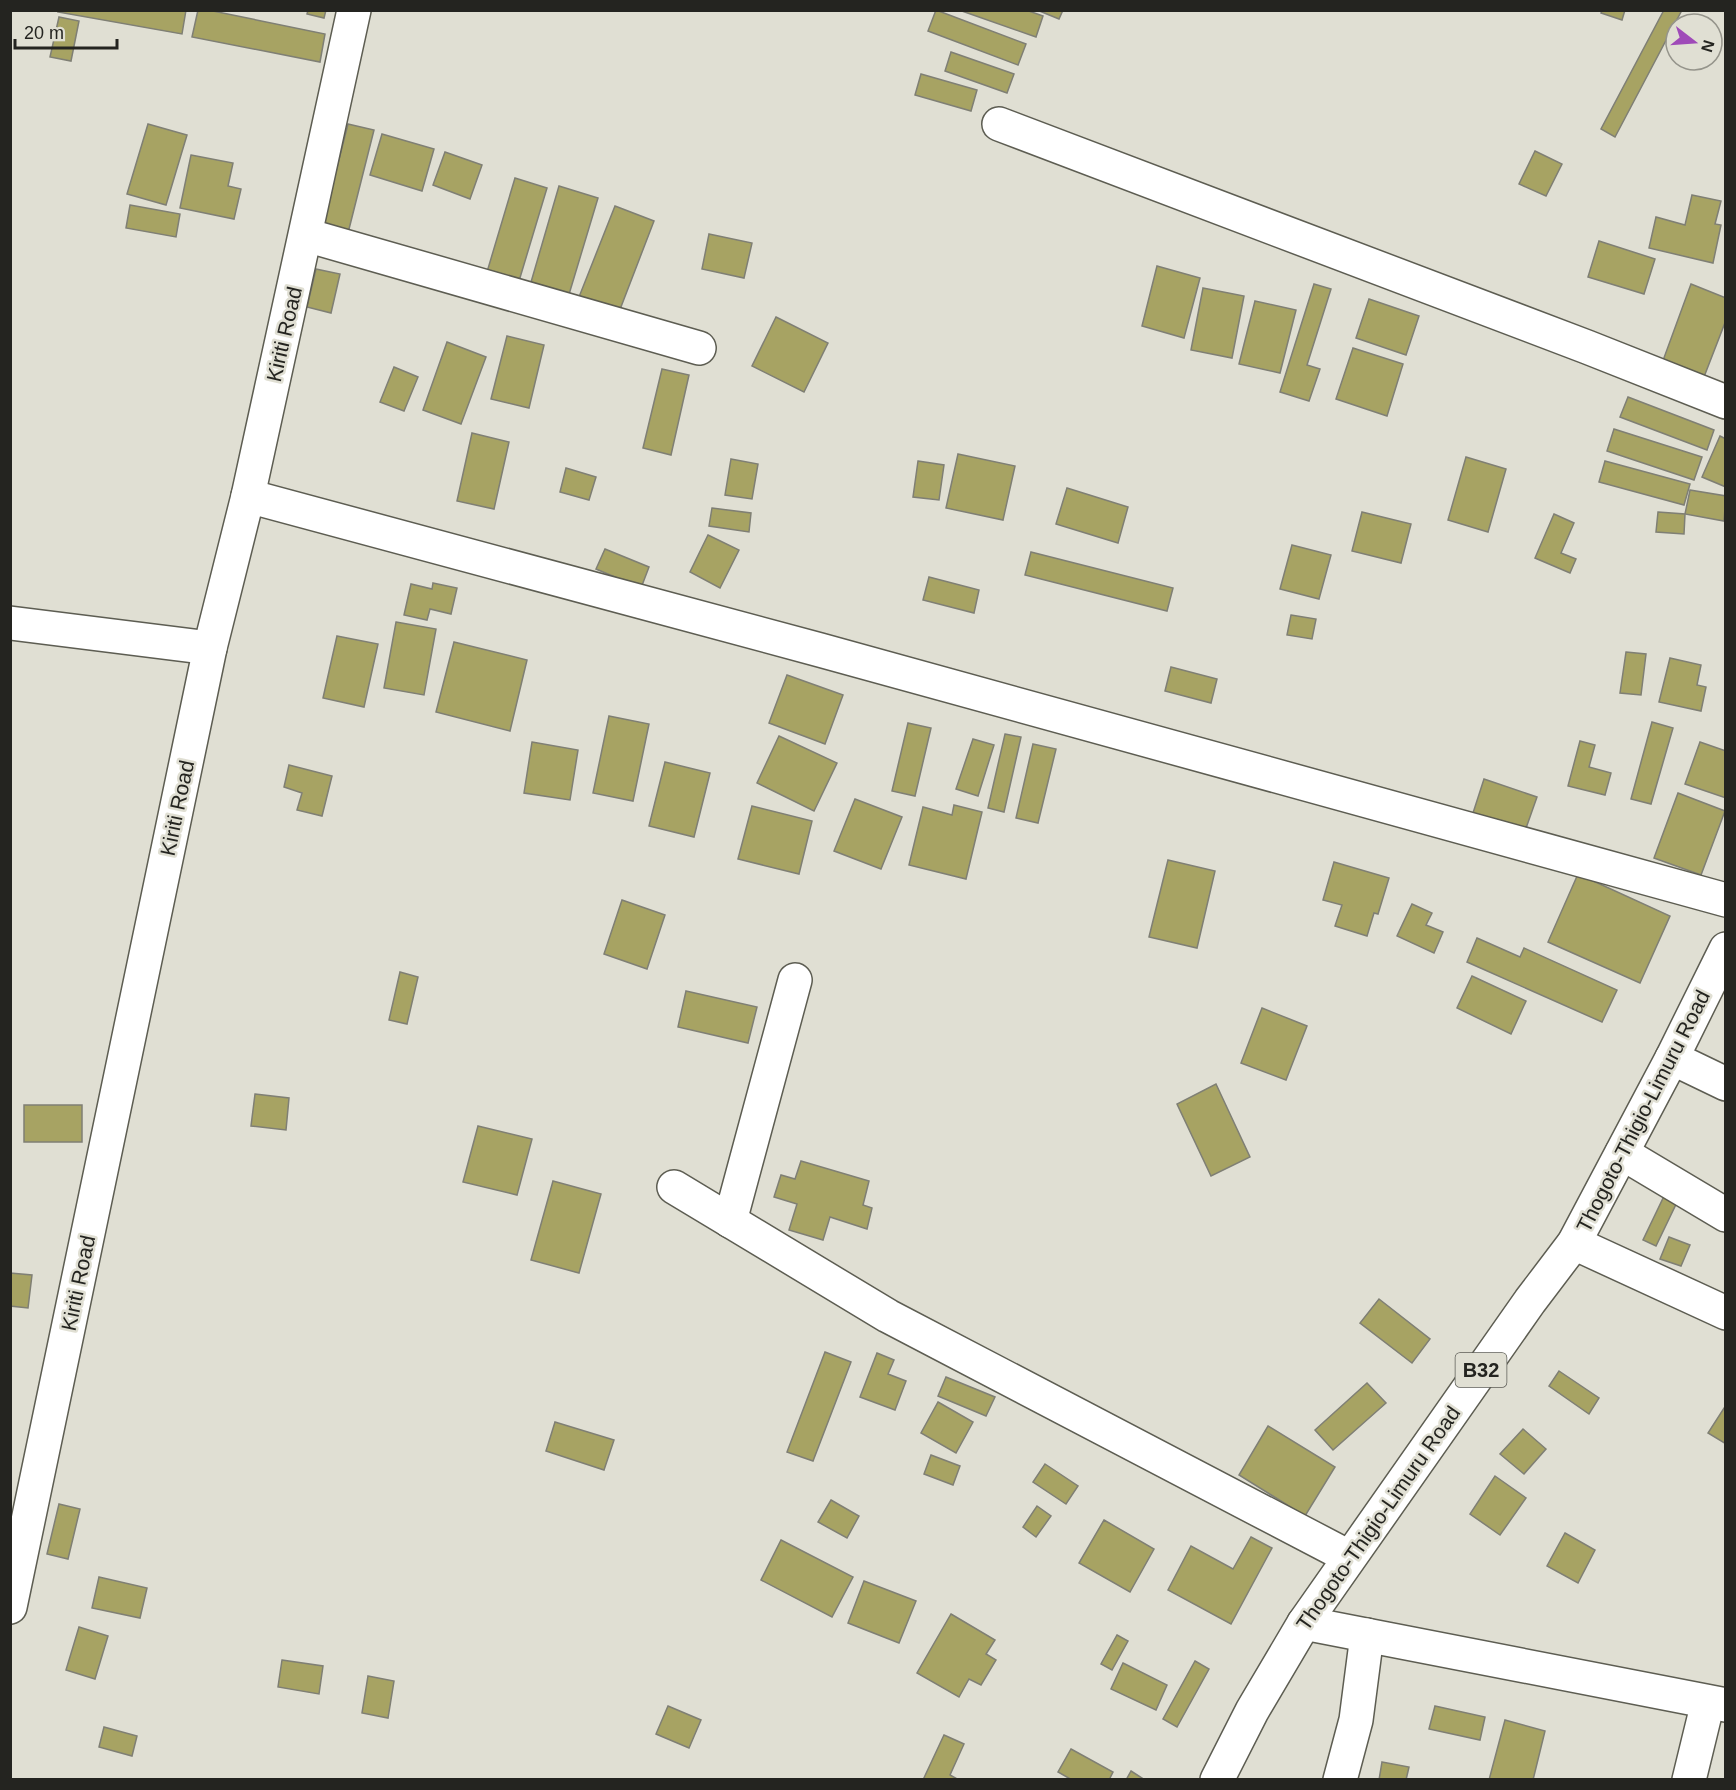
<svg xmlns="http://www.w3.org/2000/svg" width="1736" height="1790" font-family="Arial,sans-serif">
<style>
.building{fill:#a7a363;stroke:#7f7f74;stroke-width:1.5}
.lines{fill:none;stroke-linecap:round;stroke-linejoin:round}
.minor-casing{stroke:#5d5d52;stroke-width:36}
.highway-casing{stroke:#5d5d52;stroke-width:36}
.minor{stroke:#fff;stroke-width:33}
.highway{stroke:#fff;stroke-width:33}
.labels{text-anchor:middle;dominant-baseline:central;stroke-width:5;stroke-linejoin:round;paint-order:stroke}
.shield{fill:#e0dfd3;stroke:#5c5c56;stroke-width:1.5}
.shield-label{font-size:20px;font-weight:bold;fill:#242420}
.street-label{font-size:21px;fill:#242420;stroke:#e0dfd3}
</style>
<rect width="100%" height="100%" fill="#e0dfd3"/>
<g class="building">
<path d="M59 10H186L182 34 58 12Z"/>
<path d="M198 10H208L325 34 320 62 192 37Z"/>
<path d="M308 10H326L324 18 307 14Z"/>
<path d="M936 10 1026 44 1018 65 928 31Z"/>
<path d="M959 10H1026L1043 16 1036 37Z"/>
<path d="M1037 10H1063L1059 19Z"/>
<path d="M1602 10H1625L1622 20 1601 13Z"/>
<path d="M1664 10H1682L1615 137 1601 129Z"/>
<path d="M59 17 79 21 71 61 50 57Z"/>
<path d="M951 52 1014 74 1007 93 945 71Z"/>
<path d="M921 74 977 90 971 111 915 95Z"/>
<path d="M148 124 187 135 166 205 127 194Z"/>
<path d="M348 124 374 130 347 237 321 230Z"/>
<path d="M382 134 434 149 422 191 370 175Z"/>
<path d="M1535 151 1562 164 1546 196 1519 184Z"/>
<path d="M445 152 482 165 470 199 433 185Z"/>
<path d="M191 155 233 163 228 186 241 189 234 219 180 208Z"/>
<path d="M515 178 547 188 519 281 487 272Z"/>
<path d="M559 186 598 198 567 301 529 289Z"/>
<path d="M1692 195 1721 201 1715 224 1721 225 1713 263 1649 248 1656 217 1685 225Z"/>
<path d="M130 205 180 214 176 237 126 228Z"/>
<path d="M615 206 654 221 619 312 579 297Z"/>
<path d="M709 234 752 243 744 278 702 269Z"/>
<path d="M1599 241 1655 259 1644 294 1588 277Z"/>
<path d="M1157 266 1200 278 1184 338 1142 326Z"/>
<path d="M316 269 340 274 331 313 307 307Z"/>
<path d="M1314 284 1331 289 1307 365 1320 369 1309 401 1280 392Z"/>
<path d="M1691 284 1726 298V320L1702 382 1661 366Z"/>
<path d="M1203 288 1244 296 1232 358 1191 350Z"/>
<path d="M1369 299 1419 316 1406 355 1356 338Z"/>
<path d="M1255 301 1296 310 1280 373 1239 364Z"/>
<path d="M776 317 828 343 804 392 752 366Z"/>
<path d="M507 336 544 345 529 408 491 399Z"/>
<path d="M447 342 486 357 461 424 423 410Z"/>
<path d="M1353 348 1403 364 1387 416 1336 399Z"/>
<path d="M394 367 418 377 404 411 380 402Z"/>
<path d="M662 369 689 375 671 455 643 448Z"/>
<path d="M1628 397 1714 430 1707 450 1620 417Z"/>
<path d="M1614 429 1702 457 1694 480 1607 451Z"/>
<path d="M472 433 509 442 494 509 457 501Z"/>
<path d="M1720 436 1726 439V487L1702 477Z"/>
<path d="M958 454 1015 466 1003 520 946 508Z"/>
<path d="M1466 457 1506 469 1488 532 1448 520Z"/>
<path d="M731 459 758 464 752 499 725 495Z"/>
<path d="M918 461 944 465 939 500 913 497Z"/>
<path d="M1605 461 1690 484 1684 505 1599 482Z"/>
<path d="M566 468 596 477 589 500 560 492Z"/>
<path d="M1067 488 1128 507 1118 543 1056 524Z"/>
<path d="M1690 490 1726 496 1724 521 1685 514Z"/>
<path d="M712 508 751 513 749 532 709 526Z"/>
<path d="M1362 512 1411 524 1401 563 1352 551Z"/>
<path d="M1658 512 1685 514 1684 534 1656 532Z"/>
<path d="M1554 514 1574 523 1561 553 1576 559 1570 573 1535 558Z"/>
<path d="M708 535 739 550 720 588 690 572Z"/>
<path d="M1292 545 1331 555 1319 599 1280 589Z"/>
<path d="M605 549 649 567 641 588 596 569Z"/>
<path d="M1031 552 1173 588 1167 611 1025 575Z"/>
<path d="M929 577 979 590 974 613 923 600Z"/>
<path d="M433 583 457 588 451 614 430 609 427 620 404 615 411 584 432 589Z"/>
<path d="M1291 615 1316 619 1312 639 1287 635Z"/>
<path d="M396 622 436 629 424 695 384 688Z"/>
<path d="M337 636 378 644 364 707 323 698Z"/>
<path d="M454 642 527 660 510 731 436 712Z"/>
<path d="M1626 652 1646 654 1641 695 1620 693Z"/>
<path d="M1670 658 1701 665 1697 685 1706 687 1701 711 1659 702Z"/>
<path d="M1171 667 1217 679 1211 703 1165 691Z"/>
<path d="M787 675 843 695 825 744 769 723Z"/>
<path d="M609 716 649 724 633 801 593 793Z"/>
<path d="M1652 722 1673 728 1651 804 1631 799Z"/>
<path d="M908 723 931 728 915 796 892 791Z"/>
<path d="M1005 734 1021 737 1004 812 988 808Z"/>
<path d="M779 736 837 763 814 811 757 783Z"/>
<path d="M973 739 994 745 978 796 956 789Z"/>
<path d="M1580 741 1595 745 1589 767 1611 773 1605 795 1568 786Z"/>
<path d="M532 742 578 750 570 800 524 793Z"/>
<path d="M1700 742 1726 751V798L1685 784Z"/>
<path d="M1033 744 1056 749 1038 823 1016 818Z"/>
<path d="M665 762 710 773 694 837 649 826Z"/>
<path d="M289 765 332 776 322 816 297 810 302 793 284 787Z"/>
<path d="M1484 779 1537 797 1525 831 1473 813Z"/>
<path d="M1678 793 1725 811 1701 875 1654 858Z"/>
<path d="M855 799 902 817 881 869 834 851Z"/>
<path d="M954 805 982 812 966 879 909 865 923 807 952 815Z"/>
<path d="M752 806 812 821 799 874 738 859Z"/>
<path d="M1168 860 1215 871 1197 948 1149 937Z"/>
<path d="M1334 862 1389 878 1378 914 1374 913 1367 936 1335 926 1342 905 1323 900Z"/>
<path d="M1578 874 1670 916 1640 983 1548 942Z"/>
<path d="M622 900 665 915 647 969 604 954Z"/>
<path d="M1412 904 1432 913 1426 925 1443 932 1434 953 1397 936Z"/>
<path d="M1477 938 1520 957 1524 948 1617 990 1602 1022 1467 962Z"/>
<path d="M400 972 418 977 407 1024 389 1020Z"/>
<path d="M1472 976 1526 1001 1511 1034 1457 1008Z"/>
<path d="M686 991 757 1007 748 1043 678 1027Z"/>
<path d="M1262 1008 1307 1026 1286 1080 1241 1063Z"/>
<path d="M1216 1084 1250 1157 1211 1176 1177 1104Z"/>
<path d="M255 1094 289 1098 286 1130 251 1126Z"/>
<rect x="24" y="1105" width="58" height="37"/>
<path d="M478 1126 532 1139 517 1195 463 1182Z"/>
<path d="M801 1161 869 1181 863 1205 872 1208 867 1229 830 1217 823 1240 789 1230 797 1204 774 1197 781 1175 795 1179Z"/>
<path d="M553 1181 601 1194 579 1273 531 1260Z"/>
<path d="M1666 1192 1679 1198 1656 1246 1643 1240Z"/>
<path d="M1669 1237 1690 1245 1681 1266 1660 1259Z"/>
<path d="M10 1273 32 1275 28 1308 10 1306Z"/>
<path d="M1379 1299 1430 1339 1412 1363 1360 1323Z"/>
<path d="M825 1352 851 1362 813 1461 787 1452Z"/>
<path d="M877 1353 894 1360 888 1374 906 1381 895 1410 860 1397Z"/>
<path d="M1559 1371 1599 1398 1589 1414 1549 1386Z"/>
<path d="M946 1377 995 1397 986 1416 938 1396Z"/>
<path d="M1367 1383 1386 1403 1333 1450 1315 1430Z"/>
<path d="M938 1402 973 1422 956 1453 921 1433Z"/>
<path d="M1726 1405V1444L1708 1433Z"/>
<path d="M555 1422 614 1440 604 1470 546 1451Z"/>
<path d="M1268 1426 1335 1467 1305 1516 1239 1475Z"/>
<path d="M1523 1429 1546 1449 1524 1474 1500 1454Z"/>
<path d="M931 1455 960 1466 953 1485 924 1474Z"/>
<path d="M1045 1464 1078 1486 1066 1504 1033 1482Z"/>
<path d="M1495 1476 1526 1498 1500 1535 1470 1514Z"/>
<path d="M831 1500 859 1516 847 1538 818 1522Z"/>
<path d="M59 1504 80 1509 68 1559 47 1554Z"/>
<path d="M1037 1506 1051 1516 1036 1537 1023 1527Z"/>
<path d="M1104 1520 1154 1549 1130 1592 1079 1563Z"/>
<path d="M1565 1533 1595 1550 1578 1583 1547 1566Z"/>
<path d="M1251 1537 1272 1548 1231 1624 1168 1590 1191 1546 1233 1569Z"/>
<path d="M781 1540 853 1577 832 1617 761 1580Z"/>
<path d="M99 1577 147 1588 140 1618 92 1608Z"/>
<path d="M864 1581 916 1601 899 1643 848 1623Z"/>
<path d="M951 1614 995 1640 986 1654 996 1660 981 1685 969 1679 959 1697 917 1673Z"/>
<path d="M79 1627 108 1636 95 1679 66 1670Z"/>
<path d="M1117 1635 1128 1641 1112 1670 1101 1664Z"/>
<path d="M282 1660 323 1666 319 1694 278 1687Z"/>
<path d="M1195 1661 1209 1669 1177 1727 1163 1719Z"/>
<path d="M1123 1663 1167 1685 1156 1710 1111 1689Z"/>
<path d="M368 1676 394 1681 388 1718 362 1713Z"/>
<path d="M668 1706 701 1720 689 1748 656 1734Z"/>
<path d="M1435 1706 1485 1717 1480 1740 1429 1729Z"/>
<path d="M1505 1720 1545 1731 1533 1780H1489Z"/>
<path d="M104 1727 137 1736 132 1756 99 1747Z"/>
<path d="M944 1735 964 1744 950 1775 959 1780H923Z"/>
<path d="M1071 1749 1113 1772 1109 1780H1072L1058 1772Z"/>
<path d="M1382 1762 1409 1767 1406 1780H1379Z"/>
<path d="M1131 1771 1145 1780H1126Z"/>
</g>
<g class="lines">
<defs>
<g id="minor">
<path d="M999 124 1587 347 1726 402"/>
<path d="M306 235 699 348"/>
<path d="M248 496 820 650 1726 900"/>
<path d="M10 623 210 648"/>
<path d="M1672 1058 1726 1084"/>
<path d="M1622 1153 1726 1215"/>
<path d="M674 1187 888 1316 1349 1557"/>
<path d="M730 1221 795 980"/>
<path d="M1574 1243 1726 1313"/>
<path d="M10 1607 210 648 248 496 354 10"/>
<path d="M1304 1623 1726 1705"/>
<path d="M1340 1780 1356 1720 1367 1635"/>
<path d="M1689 1780 1708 1702"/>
</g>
<path id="highway" d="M1217 1780 1252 1711 1304 1623 1530 1301 1574 1243 1672 1058 1726 949"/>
</defs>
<use href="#minor" class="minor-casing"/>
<use href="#highway" class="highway-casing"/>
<use href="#minor" class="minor"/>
<use href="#highway" class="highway"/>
</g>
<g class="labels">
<rect class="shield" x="1455.5" y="1353" width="51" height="34" rx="4.5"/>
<g class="shield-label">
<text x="1481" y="1370">B32</text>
</g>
<g class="street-label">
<text transform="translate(284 334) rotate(-77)">Kiriti Road</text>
<text transform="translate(177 808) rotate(-78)">Kiriti Road</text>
<text transform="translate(1643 1111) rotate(-63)">Thogoto-Thigio-Limuru Road</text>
<text transform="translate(78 1283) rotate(-78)">Kiriti Road</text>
<text transform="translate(1378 1518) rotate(-55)">Thogoto-Thigio-Limuru Road</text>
</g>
</g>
<rect width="1736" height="1790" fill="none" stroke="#242420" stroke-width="24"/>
<g transform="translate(1694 42) rotate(107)"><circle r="28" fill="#e0dfd3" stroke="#95948b" stroke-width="1.5"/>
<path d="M0-4.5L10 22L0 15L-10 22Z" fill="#9f4ab8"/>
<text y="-9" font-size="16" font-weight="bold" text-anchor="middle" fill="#242420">N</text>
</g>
<path d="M15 39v9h102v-9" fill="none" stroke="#242420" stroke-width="3"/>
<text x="24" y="39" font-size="18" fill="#242420" stroke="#e0dfd3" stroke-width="4.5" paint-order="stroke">20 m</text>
</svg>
